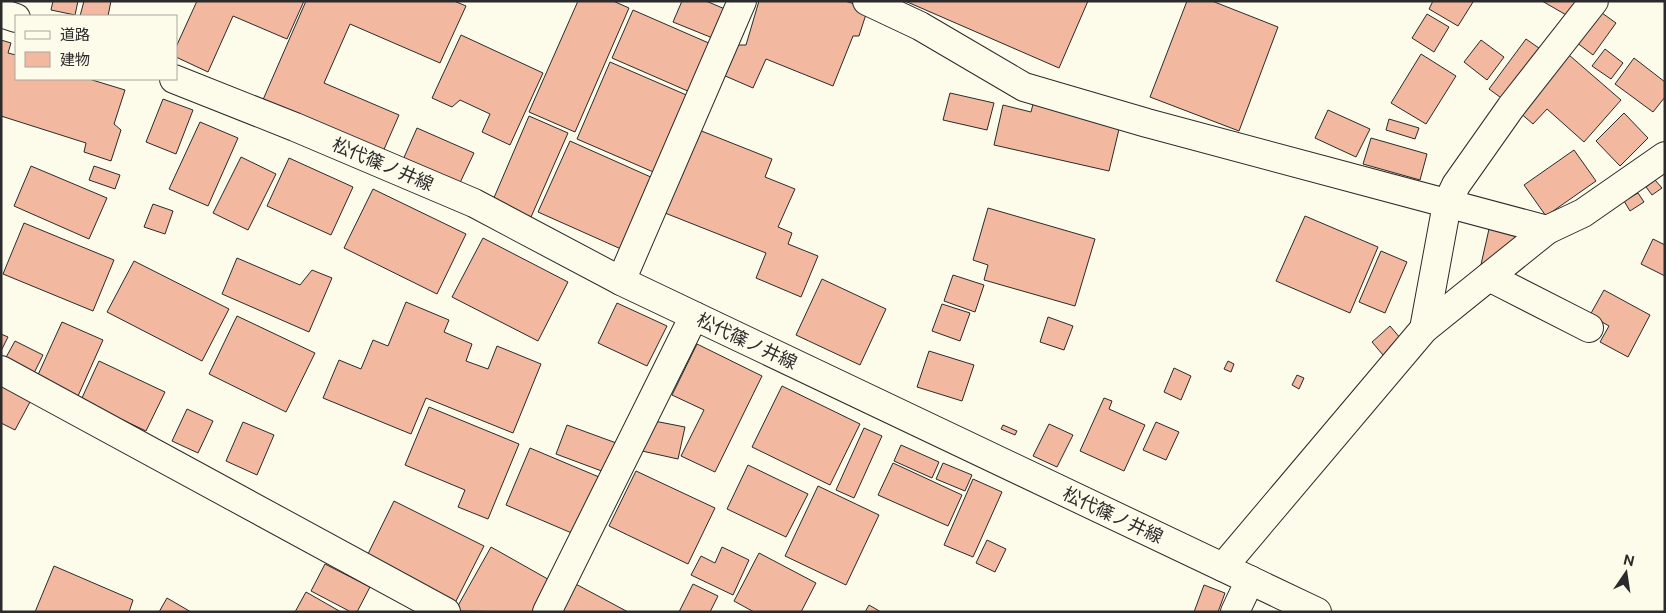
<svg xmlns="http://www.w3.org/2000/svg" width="1666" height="613" font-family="'Public Sans','Noto Sans JP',sans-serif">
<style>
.building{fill:#f2b8a0;stroke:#2b2b2b}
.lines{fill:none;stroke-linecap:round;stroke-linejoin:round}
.minor-casing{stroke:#2b2b2b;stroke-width:30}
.major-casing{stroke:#2b2b2b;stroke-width:30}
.minor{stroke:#fdfbea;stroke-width:28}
.major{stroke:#fdfbea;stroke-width:28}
.labels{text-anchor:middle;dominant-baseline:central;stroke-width:4;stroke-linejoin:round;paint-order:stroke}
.street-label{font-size:18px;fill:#2b2b2b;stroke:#fdfbea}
</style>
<rect width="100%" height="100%" fill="#fdfbea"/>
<g class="building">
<path d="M53 1H78L75 15 51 10Z"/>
<path d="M84 1H111L108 16H80Z"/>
<path d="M197 1H304L287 39 233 16 208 72 176 57V47Z"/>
<path d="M306 1H454L466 6 440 63 350 24 324 83 399 115 382 154 262 102Z"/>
<path d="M578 1H613L629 8 575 132 529 112Z"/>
<path d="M682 1H706L732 12 720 41 673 22Z"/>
<path d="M759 1H845L868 8 859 36H853L833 86 766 59 753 88 723 75 735 45H746Z"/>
<path d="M905 1H1088L1059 68Z"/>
<path d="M1187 1H1212L1278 27 1239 131 1150 97Z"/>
<path d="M1433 1H1472L1473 2 1458 26 1429 9Z"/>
<path d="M1542 1H1576L1568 16Z"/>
<path d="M1595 8 1616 23 1593 55 1572 39Z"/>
<path d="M633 10 711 44 690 92 612 58Z"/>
<path d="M1427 14 1449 27 1434 52 1412 38Z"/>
<path d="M461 35 543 73 510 145 482 132 490 114 460 100 452 107 432 98Z"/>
<path d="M1526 39 1546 53 1508 103 1489 89Z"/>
<path d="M1 40 11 43 8 53 16 55V79H89L125 90 114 124 121 130 111 161 84 152 86 143 1 116Z"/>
<path d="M1481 40 1504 57 1487 80 1464 62Z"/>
<path d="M1605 49 1623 63 1611 79 1592 66Z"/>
<path d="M1421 54 1456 76 1426 124 1391 103Z"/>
<path d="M1569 55 1621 100 1584 142 1547 109 1533 124 1519 112Z"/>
<path d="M1634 58 1665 82V97L1653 112 1615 84Z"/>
<path d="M610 62 691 97 658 174 577 139Z"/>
<path d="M950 93 994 103 987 130 943 120Z"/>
<path d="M163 99 193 110 176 154 146 142Z"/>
<path d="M1033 104 1120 125 1109 171 994 145 1003 105 1031 112Z"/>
<path d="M1328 110 1370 129 1356 157 1315 138Z"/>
<path d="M1624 113 1648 138 1620 166 1596 141Z"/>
<path d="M529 116 568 133 531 217 493 200Z"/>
<path d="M1389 119 1419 128 1415 139 1386 130Z"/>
<path d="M200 122 238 138 208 206 169 189Z"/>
<path d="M417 128 474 153 458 187 402 162Z"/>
<path d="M699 130 772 159 765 177 795 189 778 227 792 233 788 244 818 256 801 297 756 278 766 253 665 213Z"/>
<path d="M1371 138 1427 154 1420 180 1363 164Z"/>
<path d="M570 141 653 178 621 249 538 212Z"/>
<path d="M1574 150 1596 181 1546 216 1524 185Z"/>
<path d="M241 157 276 174 248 230 213 213Z"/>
<path d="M289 158 353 187 331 235 267 206Z"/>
<path d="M31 166 107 198 89 239 14 206Z"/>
<path d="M94 166 120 175 115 189 89 180Z"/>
<path d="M1655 180 1662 188 1652 195 1646 187Z"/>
<path d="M373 189 466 234 437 294 344 248Z"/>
<path d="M1638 193 1644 202 1630 211 1624 201Z"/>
<path d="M153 204 173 211 165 234 144 227Z"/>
<path d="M988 208 1095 239 1075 306 984 280 988 265 973 260Z"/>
<path d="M1305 216 1378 247 1350 313 1276 281Z"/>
<path d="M24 223 114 260 93 311 3 274Z"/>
<path d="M1489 229 1520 236 1480 269Z"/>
<path d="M483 238 568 282 538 341 452 297Z"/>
<path d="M1653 239 1665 245V276L1641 264Z"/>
<path d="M1381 251 1407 262 1385 313 1359 302Z"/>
<path d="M237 258 300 285 312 270 332 278 309 332 222 294Z"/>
<path d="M134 261 229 309 202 361 107 312Z"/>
<path d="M953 275 984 285 975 312 944 301Z"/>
<path d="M822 279 886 309 860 365 796 335Z"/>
<path d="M1604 290 1650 315 1628 357 1600 342 1609 326 1590 315Z"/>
<path d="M406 302 449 320 444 332 472 344 466 361 488 369 497 346 541 364 513 433 426 398 411 434 323 398 339 360 361 369 373 340 388 346Z"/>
<path d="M617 303 667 326 647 366 598 343Z"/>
<path d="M942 304 970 313 960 341 932 331Z"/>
<path d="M237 316 315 353 286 412 209 374Z"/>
<path d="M1048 317 1073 326 1064 350 1040 342Z"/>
<path d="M62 322 103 340 78 396 37 377Z"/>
<path d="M1390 326 1401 339 1383 355 1372 342Z"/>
<path d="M1 334 8 337 1 351Z"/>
<path d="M15 341 43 355 33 375 4 361Z"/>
<path d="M697 344 762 376 715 472 681 456 704 410 672 395Z"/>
<path d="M929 351 974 365 962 401 917 387Z"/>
<path d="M99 361 165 392 146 431 81 400Z"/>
<path d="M1228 361 1234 364 1231 372 1224 369Z"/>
<path d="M1174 368 1191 376 1181 400 1164 392Z"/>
<path d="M1297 375 1304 378 1299 389 1292 385Z"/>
<path d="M1 386 30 402 15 430 1 423Z"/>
<path d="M782 386 860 424 830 485 752 447Z"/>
<path d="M1104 398 1112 401 1109 409 1145 425 1124 471 1080 451Z"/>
<path d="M429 407 519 444 488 519 458 507 465 490 405 465Z"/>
<path d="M187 409 213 421 198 453 172 441Z"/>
<path d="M649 420 685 427 678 459 642 451Z"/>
<path d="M243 422 274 435 257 475 226 461Z"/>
<path d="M1156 422 1179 432 1166 460 1143 450Z"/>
<path d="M1049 424 1073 435 1057 467 1033 456Z"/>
<path d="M567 425 619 444 607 473 556 454Z"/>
<path d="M1003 425 1017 431 1015 435 1001 429Z"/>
<path d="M864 428 882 436 854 498 836 490Z"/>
<path d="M901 445 939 462 932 478 894 461Z"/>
<path d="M530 448 599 477 574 534 506 505Z"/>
<path d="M893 463 962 495 948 526 878 495Z"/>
<path d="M943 463 972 475 965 491 936 479Z"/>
<path d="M748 465 808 494 786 537 727 509Z"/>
<path d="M636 471 715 508 688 564 609 526Z"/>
<path d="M973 479 1002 492 973 557 944 545Z"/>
<path d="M818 486 879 515 846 585 785 556Z"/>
<path d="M394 501 484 546 455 603 366 558Z"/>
<path d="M987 540 1006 549 995 572 976 563Z"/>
<path d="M491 547 553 582 537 612 455 611Z"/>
<path d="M722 547 749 560 733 595 691 575 701 556 715 563Z"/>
<path d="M759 553 816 583 801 612H754L734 601Z"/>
<path d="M325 564 370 587 357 612H351L311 591Z"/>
<path d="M54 566 133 600 129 612H35Z"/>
<path d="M572 582 628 612H556Z"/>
<path d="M693 584 718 596 710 612H679Z"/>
<path d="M1204 585 1225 593 1218 612H1194Z"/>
<path d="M306 592 341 612H295Z"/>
<path d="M167 598 191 612H159Z"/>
<path d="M869 605 881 612H865Z"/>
</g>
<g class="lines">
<defs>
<g id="minor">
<path d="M867 1 920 26 1024 87 1147 123 1547 230"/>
<path d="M1489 277 1589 328"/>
<path d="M621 281 742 1"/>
<path d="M1424 329 1447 204 1456 185 1511 107 1594 1"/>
<path d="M1 370 446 612"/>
<path d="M1223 567 1424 329 1547 230 1583 213 1665 156"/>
<path d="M547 612 694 316"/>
<path d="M1235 612 1250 580"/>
</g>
<g id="major">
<path d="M1 13 16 18"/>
<path d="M174 79 295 127 474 203 621 281 1317 612"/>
</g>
</defs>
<use href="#minor" class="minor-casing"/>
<use href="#major" class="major-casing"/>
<use href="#minor" class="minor"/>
<use href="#major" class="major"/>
</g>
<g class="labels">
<g class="street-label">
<text transform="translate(383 164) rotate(23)">松代篠ノ井線</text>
<text transform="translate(747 341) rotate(25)">松代篠ノ井線</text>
<text transform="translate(1113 515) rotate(25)">松代篠ノ井線</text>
</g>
</g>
<rect width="1666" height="613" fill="none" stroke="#2b2b2b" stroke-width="5"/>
<rect x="15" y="15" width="162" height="65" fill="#fdfbea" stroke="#a9a89e"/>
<rect x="25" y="31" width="25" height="8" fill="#fdfbea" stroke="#a9a89e"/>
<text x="60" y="40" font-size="15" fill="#2b2b2b">道路</text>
<rect x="25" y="52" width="25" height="15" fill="#f2b8a0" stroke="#a9a89e"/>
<text x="60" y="65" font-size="15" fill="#2b2b2b">建物</text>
<g transform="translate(1626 573) rotate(13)" stroke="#fdfbea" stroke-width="4" paint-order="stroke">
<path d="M0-4L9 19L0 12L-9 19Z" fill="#2b2b2b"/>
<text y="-8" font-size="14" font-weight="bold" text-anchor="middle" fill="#2b2b2b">N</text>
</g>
</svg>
